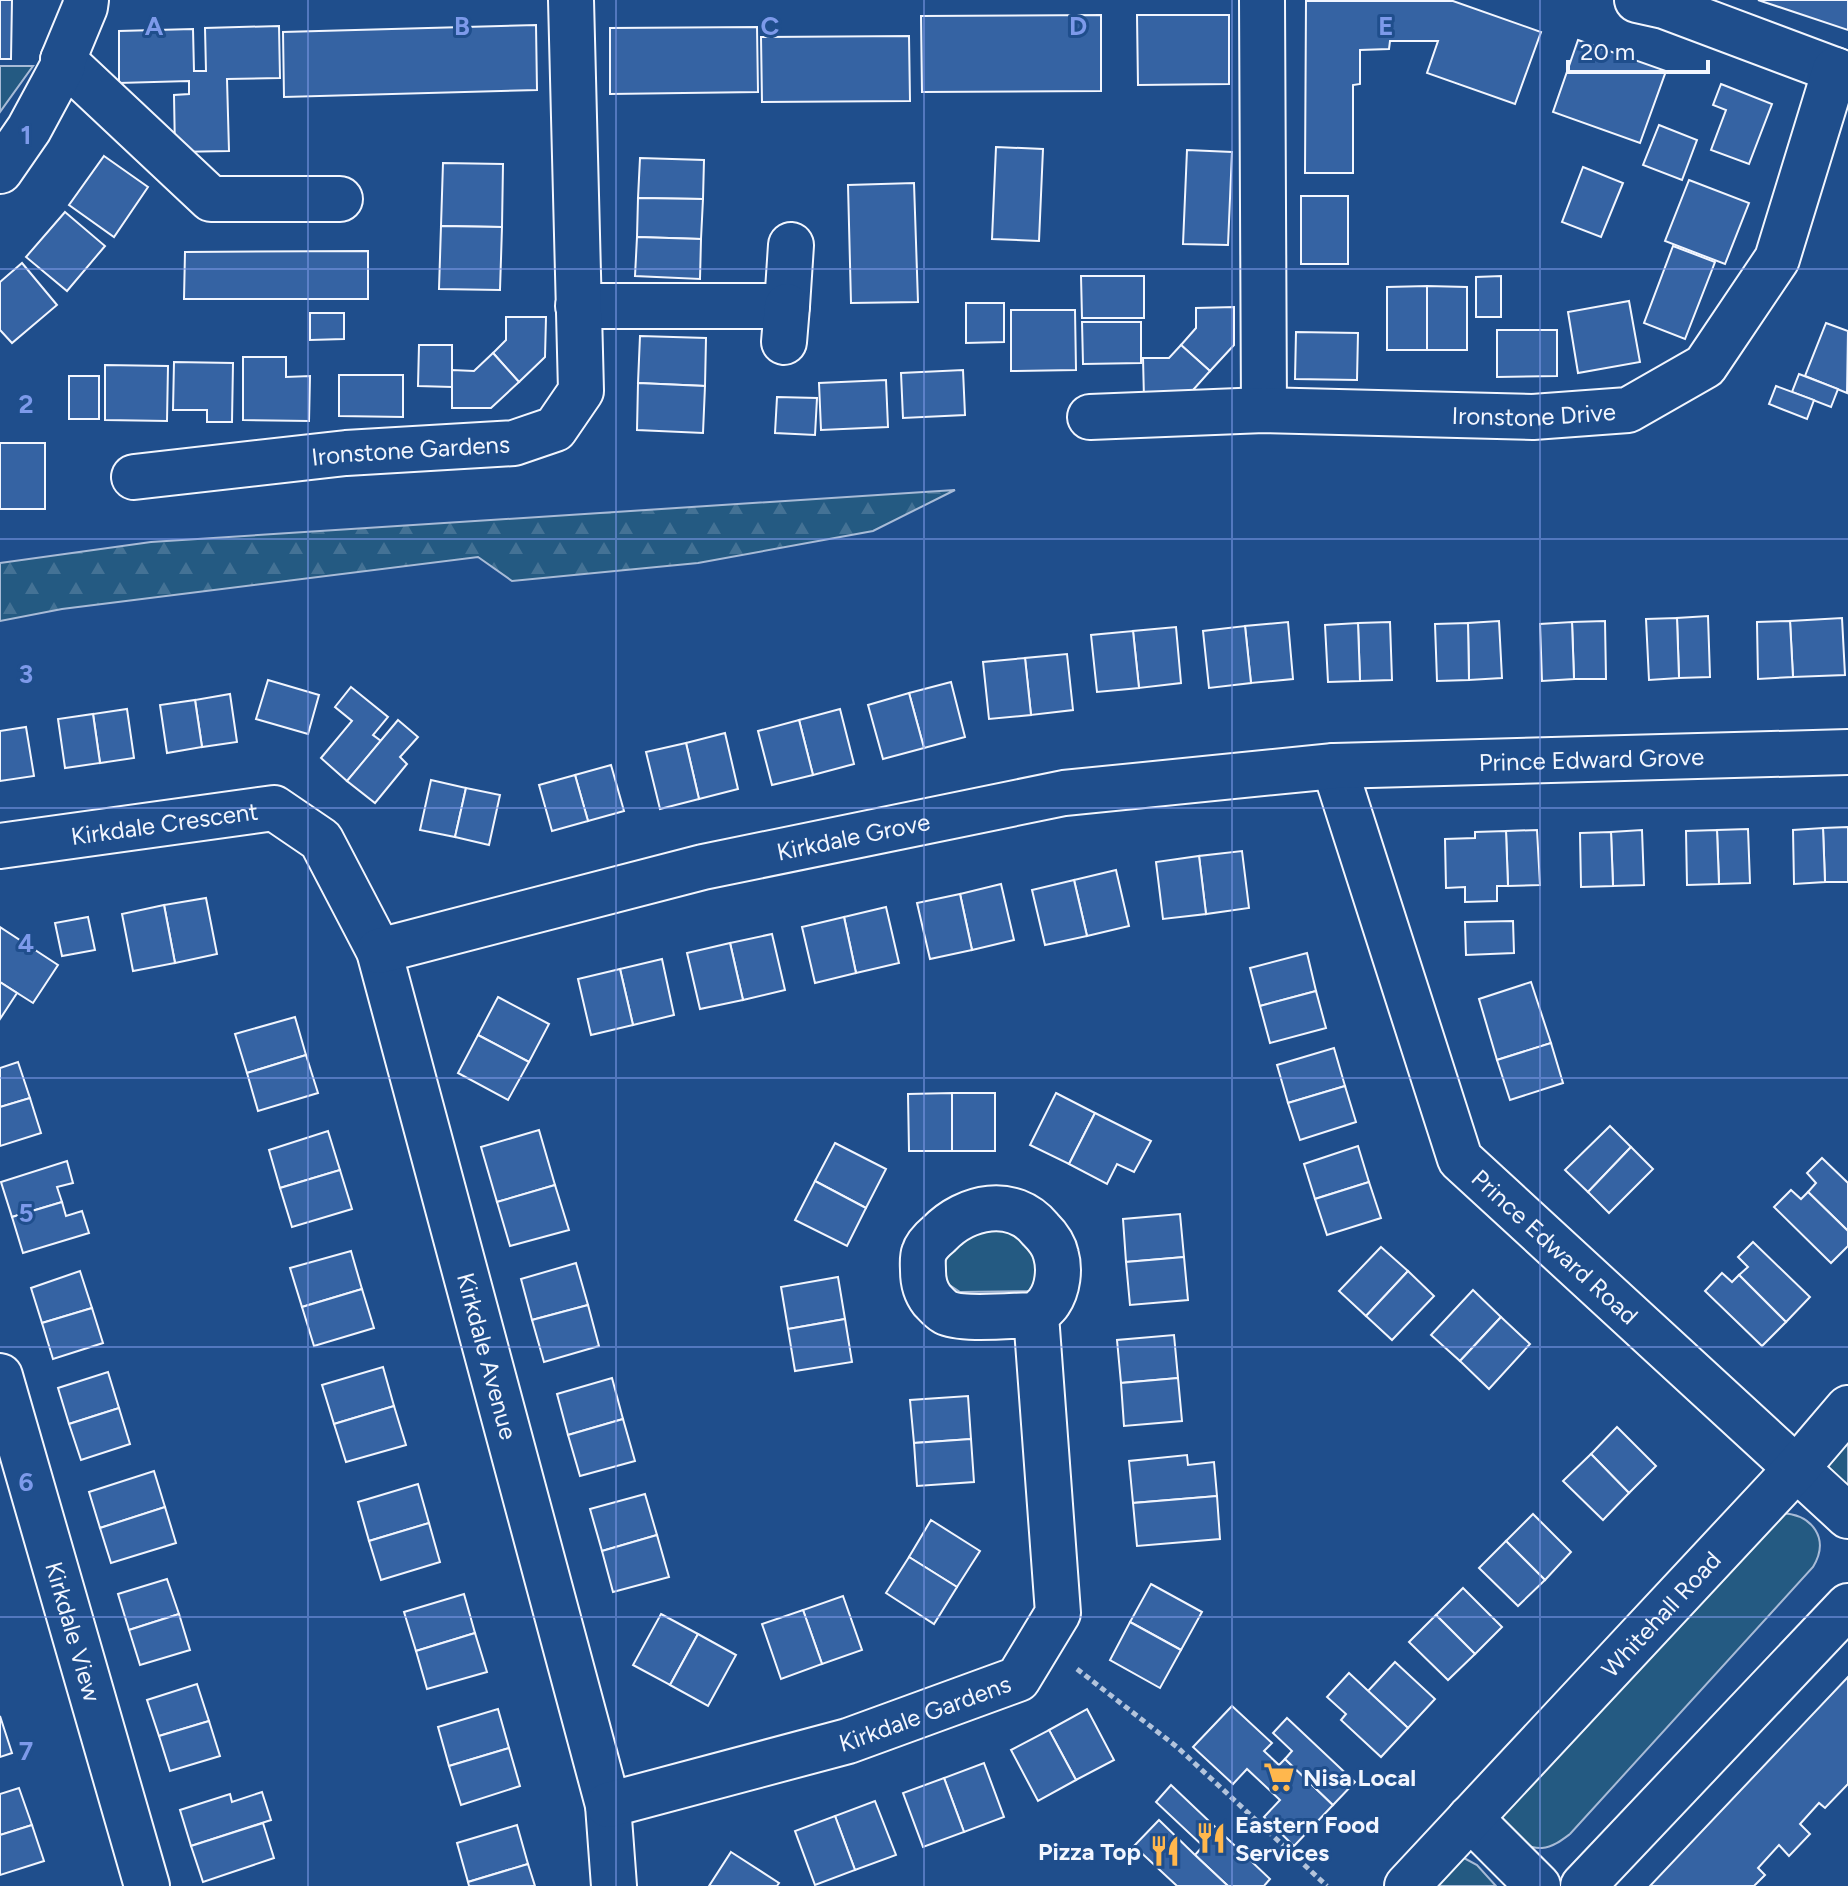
<svg xmlns="http://www.w3.org/2000/svg" width="1848" height="1886" font-family="Figtree,sans-serif">
<style>
.grass{fill:#245a82;stroke:#a8bbd7;stroke-width:2}
.forest{fill:url(#forest-firs);stroke:#a8bbd7;stroke-width:2}
.building{fill:#3563a3;stroke:#f2f6ff;stroke-width:2}
.lines{fill:none;stroke-linecap:round;stroke-linejoin:round}
.minor-casing{stroke:#f2f6ff;stroke-width:48}
.major-casing{stroke:#f2f6ff;stroke-width:48}
.path{stroke:#b3c4dc;stroke-width:5;stroke-dasharray:6 4;stroke-linecap:butt}
.minor{stroke:#1f4e8c;stroke-width:44}
.major{stroke:#1f4e8c;stroke-width:44}
.grid{fill:none;stroke:#7d9aea;stroke-width:2;stroke-opacity:0.55}
.labels{text-anchor:middle;dominant-baseline:central;stroke-width:6;stroke-linejoin:round;paint-order:stroke}
.street-label{font-size:24px;fill:#f2f6ff;stroke:#1f4e8c}
.poi-label{font-size:24px;font-weight:bold;fill:#f2f6ff;stroke:#1f4e8c;text-anchor:start}
.grid-label{font-size:26px;text-anchor:middle;font-weight:bold;fill:#7d9aea;stroke:#1f4e8c;stroke-width:6;stroke-linejoin:round;paint-order:stroke}
</style>
<defs>
<pattern id="forest-firs" width="22" height="20" patternUnits="userSpaceOnUse" patternTransform="scale(2)"><rect width="22" height="20" fill="#245a82"/><path d="M5 1l3.5 6h-7zM16 11l3.5 6h-7z" fill="#447295"/></pattern>
</defs>
<rect width="100%" height="100%" fill="#1f4e8c"/>
<g class="grass">
<path d="M0 66H33L0 112Z"/>
<path d="M986 1228 1016 1233 1037 1257 1036 1286 1028 1291 960 1292 948 1284C935 1250 962 1241 986 1228Z"/>
<path d="M1848 1425V1494L1825 1467Z"/>
<path d="M1782 1513C1813 1515 1830 1539 1813 1567L1570 1834C1562 1840 1553 1847 1542 1848 1526 1849 1508 1835 1503 1820 1502 1818 1502 1809 1502 1807Z"/>
<path d="M1464 1858 1477 1865 1496 1886H1428L1454 1860Z"/>
</g>
<path class="forest" d="M955 490 873 531 698 563 512 581 478 557 62 609 0 621V563L151 542Z"/>
<g class="building">
<path d="M0 0H12L11 59H0Z"/>
<path d="M1758 0H1848V30Z"/>
<path d="M1306 1H1453L1541 32 1515 104 1427 73 1438 41H1390L1389 49 1360 50V84L1353 85V173H1305Z"/>
<path d="M1101 15V91L922 92 921 16Z"/>
<path d="M1137 15H1229V84L1138 85Z"/>
<path d="M536 25 537 90 284 97 283 32Z"/>
<path d="M279 26 280 78 227 79 229 151 175 152 174 95 189 94V81L119 83V31L193 29 194 71H206L205 28Z"/>
<path d="M757 27 758 92 610 94V28Z"/>
<path d="M909 36 910 101 762 102 761 37Z"/>
<path d="M1578 40 1666 71 1640 143 1553 112Z"/>
<path d="M1721 84 1772 104 1749 164 1711 150 1726 110 1713 105Z"/>
<path d="M1659 125 1697 140 1682 180 1643 165Z"/>
<path d="M996 147 1043 149 1039 241 992 239Z"/>
<path d="M1187 150 1232 152 1228 245 1183 244Z"/>
<path d="M104 156 148 187 114 237 69 205Z"/>
<path d="M640 158 704 160 703 199 638 198Z"/>
<path d="M443 163 503 164 502 227 441 226Z"/>
<path d="M1583 167 1623 183 1601 237 1562 222Z"/>
<path d="M1689 180 1749 203 1725 264 1665 241Z"/>
<path d="M914 183 918 302 851 303 848 185Z"/>
<rect x="1301" y="196" width="47" height="68"/>
<path d="M638 198 703 199 701 239 637 237Z"/>
<path d="M65 212 105 246 67 291 26 257Z"/>
<path d="M441 226 502 227 500 290 439 289Z"/>
<path d="M637 237 701 239 700 279 635 276Z"/>
<path d="M1673 246 1715 262 1685 339 1644 323Z"/>
<path d="M368 251V299H184L185 252Z"/>
<path d="M22 263 57 305 12 343 0 330V282Z"/>
<path d="M1081 276H1144V318H1082Z"/>
<path d="M1501 276V317H1476V277Z"/>
<path d="M1427 286 1467 287V350H1427Z"/>
<path d="M1427 286V350H1387V287Z"/>
<path d="M1629 301 1640 362 1578 373 1568 312Z"/>
<path d="M966 303H1004V342L966 343Z"/>
<path d="M1234 307V345L1210 371 1181 345 1196 328V308Z"/>
<path d="M1011 310H1075L1076 370 1011 371Z"/>
<path d="M310 313H344V339L310 340Z"/>
<path d="M506 317H546L545 357 519 382 493 353 506 340Z"/>
<path d="M1082 322H1141V363L1083 364Z"/>
<path d="M1826 323 1848 331 1847 393 1805 376Z"/>
<path d="M1497 330H1557V376L1497 377Z"/>
<path d="M1296 332 1358 333 1357 380 1295 379Z"/>
<path d="M640 336 706 338 705 386 638 383Z"/>
<path d="M419 345H452V387L418 386Z"/>
<path d="M1181 345 1210 371 1185 399H1144L1143 358H1169Z"/>
<path d="M493 353 519 382 491 408H452V370L474 371Z"/>
<path d="M243 357H286V377L310 376 309 421 243 420Z"/>
<path d="M174 362 233 363 232 422H207V410H173Z"/>
<path d="M105 365 168 366 167 421 105 420Z"/>
<path d="M963 370 965 415 903 418 901 373Z"/>
<path d="M1799 374 1838 389 1831 407 1792 392Z"/>
<path d="M339 375H403V417L339 416Z"/>
<rect x="69" y="376" width="30" height="43"/>
<path d="M886 380 888 427 821 430 819 383Z"/>
<path d="M638 383 705 386 703 433 637 430Z"/>
<path d="M1776 386 1814 400 1807 419 1769 404Z"/>
<path d="M777 397 817 398 815 435 775 433Z"/>
<rect x="0" y="443" width="45" height="66"/>
<path d="M1708 616 1710 677 1679 678 1677 618Z"/>
<path d="M1677 618 1679 678 1649 680 1646 619Z"/>
<path d="M1842 618 1845 675 1793 677 1790 621Z"/>
<path d="M1499 621 1502 678 1469 680 1468 623Z"/>
<path d="M1605 621 1606 679H1574L1572 622Z"/>
<path d="M1790 621 1793 677 1758 679 1757 622Z"/>
<path d="M1288 622 1293 679 1251 683 1245 626Z"/>
<path d="M1390 622 1392 680 1360 681 1358 623Z"/>
<path d="M1572 622 1574 679 1542 681 1540 624Z"/>
<path d="M1358 623 1360 681 1328 682 1325 625Z"/>
<path d="M1468 623 1469 680 1437 681 1435 624Z"/>
<path d="M1245 626 1251 683 1209 688 1203 631Z"/>
<path d="M1176 627 1181 683 1139 688 1133 631Z"/>
<path d="M1133 631 1139 688 1097 692 1091 635Z"/>
<path d="M1067 654 1073 710 1031 715 1025 658Z"/>
<path d="M1025 658 1031 715 989 719 983 662Z"/>
<path d="M268 680 319 695 308 734 256 719Z"/>
<path d="M951 682 965 737 924 748 909 693Z"/>
<path d="M351 687 388 717 373 735 381 741 347 781 321 758 352 721 335 707Z"/>
<path d="M909 693 924 748 883 759 868 705Z"/>
<path d="M230 694 237 742 202 747 195 700Z"/>
<path d="M195 700 202 747 167 753 160 705Z"/>
<path d="M127 709 134 758 100 763 93 714Z"/>
<path d="M840 709 854 764 813 775 799 720Z"/>
<path d="M93 714 100 763 65 768 58 719Z"/>
<path d="M398 720 418 737 400 757 407 764 375 803 347 781Z"/>
<path d="M799 720 813 775 772 785 758 731Z"/>
<path d="M26 727 34 776 0 781V731Z"/>
<path d="M725 733 738 789 699 799 686 743Z"/>
<path d="M686 743 699 799 660 809 646 752Z"/>
<path d="M611 765 624 811 588 821 575 775Z"/>
<path d="M575 775 588 821 552 831 539 785Z"/>
<path d="M431 780 466 788 455 837 420 830Z"/>
<path d="M466 788 500 795 489 845 455 837Z"/>
<path d="M1848 827V882H1825L1823 828Z"/>
<path d="M1823 828 1825 882 1794 884 1793 830Z"/>
<path d="M1748 829 1750 883 1719 884 1717 830Z"/>
<path d="M1537 830 1540 885 1508 886 1506 831Z"/>
<path d="M1642 830 1644 885 1613 886 1611 832Z"/>
<path d="M1717 830 1719 884 1687 885 1686 831Z"/>
<path d="M1506 831 1508 886H1497V901L1465 902V887L1446 888 1445 839 1475 838V832Z"/>
<path d="M1611 832 1613 886 1581 887 1580 833Z"/>
<path d="M1242 851 1249 908 1206 914 1199 856Z"/>
<path d="M1199 856 1206 914 1163 919 1156 862Z"/>
<path d="M1116 870 1129 926 1087 936 1074 880Z"/>
<path d="M1074 880 1087 936 1045 945 1032 890Z"/>
<path d="M1001 884 1014 940 972 950 960 894Z"/>
<path d="M960 894 972 950 930 959 917 903Z"/>
<path d="M206 898 217 954 175 963 164 905Z"/>
<path d="M164 905 175 963 133 971 122 914Z"/>
<path d="M886 907 899 963 856 973 844 917Z"/>
<path d="M88 917 95 950 62 956 55 923Z"/>
<path d="M844 917 856 973 815 983 802 927Z"/>
<path d="M1513 921 1514 953 1466 955 1465 922Z"/>
<path d="M0 927 58 965 33 1003 0 982Z"/>
<path d="M772 934 785 990 743 1000 730 943Z"/>
<path d="M730 943 743 1000 700 1009 687 953Z"/>
<path d="M1307 953 1316 991 1260 1006 1250 968Z"/>
<path d="M662 959 674 1015 633 1025 620 969Z"/>
<path d="M620 969 633 1025 591 1035 578 979Z"/>
<path d="M0 982 17 993 0 1019Z"/>
<path d="M1531 982 1551 1043 1497 1060 1479 999Z"/>
<path d="M1316 991 1326 1028 1270 1043 1260 1006Z"/>
<path d="M498 997 549 1024 529 1062 478 1035Z"/>
<path d="M295 1017 306 1055 247 1073 235 1034Z"/>
<path d="M478 1035 529 1062 508 1100 458 1073Z"/>
<path d="M1551 1043 1563 1083 1510 1100 1497 1060Z"/>
<path d="M1334 1048 1345 1086 1288 1103 1277 1065Z"/>
<path d="M306 1055 318 1093 258 1111 247 1073Z"/>
<path d="M18 1062 30 1098 0 1107V1068Z"/>
<path d="M1345 1086 1356 1122 1300 1140 1288 1103Z"/>
<path d="M952 1093V1151H909L908 1094Z"/>
<rect x="952" y="1093" width="43" height="58"/>
<path d="M1056 1093 1095 1113 1069 1164 1030 1145Z"/>
<path d="M30 1098 41 1133 0 1146V1107Z"/>
<path d="M1095 1113 1151 1141 1134 1172 1117 1164 1107 1184 1069 1164Z"/>
<path d="M1610 1126 1631 1147 1588 1192 1565 1170Z"/>
<path d="M539 1130 555 1185 497 1202 481 1147Z"/>
<path d="M328 1131 340 1170 280 1188 269 1150Z"/>
<path d="M835 1143 886 1169 866 1208 815 1181Z"/>
<path d="M1358 1146 1369 1182 1315 1199 1304 1164Z"/>
<path d="M1631 1147 1653 1169 1609 1213 1588 1192Z"/>
<path d="M1822 1158 1848 1183V1231L1808 1192 1816 1183 1807 1173Z"/>
<path d="M67 1161 73 1183 57 1187 62 1202 12 1217 1 1182Z"/>
<path d="M340 1170 352 1209 292 1227 280 1188Z"/>
<path d="M815 1181 866 1208 847 1246 795 1220Z"/>
<path d="M1369 1182 1381 1218 1327 1235 1315 1199Z"/>
<path d="M555 1185 569 1230 510 1246 497 1202Z"/>
<path d="M1791 1190 1801 1199 1808 1192 1848 1231V1246L1831 1263 1774 1207Z"/>
<path d="M62 1202 66 1216 82 1211 89 1233 23 1253 12 1217Z"/>
<path d="M1180 1214 1184 1257 1126 1262 1123 1219Z"/>
<path d="M1753 1242 1810 1297 1786 1322 1739 1275 1748 1267 1738 1257Z"/>
<path d="M1381 1247 1408 1271 1366 1316 1339 1291Z"/>
<path d="M351 1251 362 1289 302 1307 290 1268Z"/>
<path d="M1184 1257 1188 1300 1130 1305 1126 1262Z"/>
<path d="M576 1263 588 1305 532 1320 521 1279Z"/>
<path d="M80 1271 92 1308 42 1323 31 1288Z"/>
<path d="M1408 1271 1434 1296 1392 1340 1366 1316Z"/>
<path d="M1722 1273 1732 1282 1739 1275 1786 1322 1762 1346 1705 1291Z"/>
<path d="M838 1277 845 1319 788 1329 781 1287Z"/>
<path d="M362 1289 374 1328 314 1346 302 1307Z"/>
<path d="M1473 1290 1501 1317 1460 1361 1431 1335Z"/>
<path d="M588 1305 599 1346 544 1362 532 1320Z"/>
<path d="M92 1308 103 1343 53 1359 42 1323Z"/>
<path d="M1501 1317 1530 1344 1489 1389 1460 1361Z"/>
<path d="M845 1319 852 1362 795 1371 788 1329Z"/>
<path d="M1174 1335 1178 1378 1121 1383 1117 1340Z"/>
<path d="M383 1367 394 1406 334 1424 322 1385Z"/>
<path d="M108 1372 119 1408 69 1424 58 1388Z"/>
<path d="M612 1378 623 1419 568 1435 557 1394Z"/>
<path d="M1178 1378 1182 1421 1124 1426 1121 1383Z"/>
<path d="M968 1396 971 1439 914 1443 910 1400Z"/>
<path d="M394 1406 406 1445 346 1462 334 1424Z"/>
<path d="M119 1408 130 1444 81 1460 69 1424Z"/>
<path d="M623 1419 635 1461 580 1476 568 1435Z"/>
<path d="M1617 1427 1656 1466 1629 1493 1591 1454Z"/>
<path d="M971 1439 974 1482 917 1486 914 1443Z"/>
<path d="M1591 1454 1629 1493 1603 1520 1563 1481Z"/>
<path d="M1187 1455 1188 1465 1214 1462 1217 1496 1133 1503 1129 1461Z"/>
<path d="M154 1471 165 1507 100 1528 89 1492Z"/>
<path d="M418 1484 429 1523 369 1541 358 1502Z"/>
<path d="M645 1494 657 1535 602 1551 590 1509Z"/>
<path d="M1217 1496 1220 1539 1137 1546 1133 1503Z"/>
<path d="M165 1507 176 1543 111 1563 100 1528Z"/>
<path d="M1533 1514 1571 1552 1545 1580 1506 1541Z"/>
<path d="M931 1520 980 1551 957 1587 909 1557Z"/>
<path d="M429 1523 440 1562 381 1580 369 1541Z"/>
<path d="M657 1535 669 1577 613 1592 602 1551Z"/>
<path d="M1506 1541 1545 1580 1518 1606 1479 1568Z"/>
<path d="M909 1557 957 1587 934 1624 886 1593Z"/>
<path d="M167 1579 179 1614 129 1630 118 1594Z"/>
<path d="M1151 1584 1202 1612 1181 1650 1130 1622Z"/>
<path d="M1463 1588 1502 1627 1475 1654 1436 1615Z"/>
<path d="M464 1594 475 1633 416 1651 404 1612Z"/>
<path d="M843 1596 862 1650 822 1664 803 1610Z"/>
<path d="M803 1610 822 1664 781 1679 762 1624Z"/>
<path d="M179 1614 190 1650 140 1665 129 1630Z"/>
<path d="M661 1614 698 1634 670 1685 633 1665Z"/>
<path d="M1436 1615 1475 1654 1448 1680 1409 1642Z"/>
<path d="M1130 1622 1181 1650 1160 1688 1110 1660Z"/>
<path d="M475 1633 487 1672 427 1689 416 1651Z"/>
<path d="M698 1634 736 1655 708 1706 670 1685Z"/>
<path d="M1395 1662 1435 1699 1408 1728 1368 1691Z"/>
<path d="M1349 1673 1408 1728 1381 1757 1341 1720 1346 1714 1327 1697Z"/>
<path d="M1848 1677V1784L1825 1808 1819 1803 1800 1824 1810 1834 1789 1856 1779 1845 1758 1868 1765 1875 1754 1886H1650Z"/>
<path d="M197 1684 209 1721 159 1736 147 1700Z"/>
<path d="M1232 1706 1272 1743 1264 1751 1279 1765 1285 1759 1333 1805 1294 1846 1264 1817 1280 1800 1247 1769 1233 1784 1193 1747Z"/>
<path d="M498 1709 509 1748 449 1766 438 1727Z"/>
<path d="M1087 1709 1114 1760 1076 1780 1049 1730Z"/>
<path d="M0 1716 12 1753 0 1757Z"/>
<path d="M1287 1718 1355 1782 1333 1805 1285 1759 1292 1751 1273 1733Z"/>
<path d="M209 1721 220 1756 170 1771 159 1736Z"/>
<path d="M1049 1730 1076 1780 1038 1801 1011 1750Z"/>
<path d="M509 1748 520 1786 461 1805 449 1766Z"/>
<path d="M984 1763 1004 1817 964 1832 944 1778Z"/>
<path d="M944 1778 964 1832 923 1847 903 1793Z"/>
<path d="M1171 1785 1270 1879 1264 1886H1228L1195 1855 1203 1846 1156 1802Z"/>
<path d="M19 1788 32 1825 0 1835V1794Z"/>
<path d="M262 1792 271 1820 191 1846 180 1810 230 1794 232 1802Z"/>
<path d="M875 1801 896 1855 855 1870 835 1816Z"/>
<path d="M835 1816 855 1870 815 1885 795 1831Z"/>
<path d="M1159 1820 1195 1855 1228 1886H1177L1134 1846Z"/>
<path d="M263 1823 274 1858 203 1882 191 1846Z"/>
<path d="M32 1825 44 1861 0 1875V1835Z"/>
<path d="M517 1825 528 1864 468 1882 457 1843Z"/>
<path d="M731 1852 779 1883 777 1886H709Z"/>
<path d="M528 1864 535 1886H469L468 1882Z"/>
</g>
<g class="lines">
<defs>
<g id="minor">
<path d="M1262 0 1264 410"/>
<path d="M1637 0 1664 6 1848 75"/>
<path d="M63 60 211 199H340"/>
<path d="M0 171 29 129 63 66V60L85 7 86 0"/>
<path d="M578 306H787L791 245"/>
<path d="M784 342 787 306"/>
<path id="s1" d="M1090 417 1264 410 1533 417 1628 410 1705 366 1777 259 1835 70"/>
<path id="s2" d="M134 477 346 453 514 443 555 429 581 391 571 0"/>
<path id="s3" d="M1334 766 1460 1159 1848 1516"/>
<path id="s4" d="M0 846 274 808 321 840 379 951 608 1805 614 1886"/>
<path id="s5" d="M379 951 703 867 1064 793 1334 766 1848 752"/>
<path id="s6" d="M0 1376 147 1886"/>
<path id="s7" d="M608 1805 848 1741 1018 1679 1058 1613 1036 1315C1040 1311 1046 1307 1049 1302 1058 1289 1060 1269 1056 1255 1054 1245 1047 1236 1040 1229 1013 1196 966 1206 939 1234 933 1239 926 1246 924 1253 922 1258 923 1266 923 1271 923 1282 925 1291 932 1300 936 1304 940 1309 945 1312 962 1321 1015 1315 1036 1315"/>
<path d="M1470 1818 1538 1886"/>
<path id="s8" d="M1407 1886 1796 1469 1848 1408"/>
</g>
<path id="major" d="M1583 1886 1848 1606"/>
</defs>
<use href="#minor" class="minor-casing"/>
<use href="#major" class="major-casing"/>
<path class="path" d="M1077 1669 1177 1747 1327 1886"/>
<use href="#minor" class="minor"/>
<use href="#major" class="major"/>
</g>
<path class="grid" d="M308 0V1886M616 0V1886M924 0V1886M1232 0V1886M1540 0V1886M0 269H1848M0 539H1848M0 808H1848M0 1078H1848M0 1347H1848M0 1617H1848"/>
<defs>
<symbol id="supermarket-bare" viewBox="-9 -9 18 18"><path d="M-6-5.5h2.5l.6 2H6L4.5 2H-2.5L-4.4-4H-6ZM-1.5 3.2a1.3 1.3 0 1 0 .1 0ZM3 3.2a1.3 1.3 0 1 0 .1 0Z" fill="#ffb74d" stroke="#1f4e8c" stroke-width="2.5" paint-order="stroke"/></symbol>
<symbol id="restaurant-bare" viewBox="-9 -9 18 18"><path d="M-5-6h1v4h1v-4h1v4h1v-4h1v5L-1.5 .5V6h-2V.5L-5-1ZM5-6V6H3V1.5H1.5Q1.5-4 5-6Z" fill="#ffb74d" stroke="#1f4e8c" stroke-width="2.5" paint-order="stroke"/></symbol>
</defs>
<g fill-rule="evenodd">
<use href="#supermarket-bare" x="1257" y="1755" width="44" height="44"/>
<use href="#restaurant-bare" x="1189" y="1816" width="44" height="44"/>
<use href="#restaurant-bare" x="1143" y="1829" width="44" height="44"/>
</g>
<g class="labels">
<g class="street-label">
<text stroke="none"><textPath href="#s1" startOffset="444">Ironstone Drive</textPath></text>
<text stroke="none"><textPath href="#s2" startOffset="278">Ironstone Gardens</textPath></text>
<text stroke="none"><textPath href="#s5" startOffset="1232">Prince Edward Grove</textPath></text>
<text stroke="none"><textPath href="#s4" startOffset="166">Kirkdale Crescent</textPath></text>
<text stroke="none"><textPath href="#s5" startOffset="488">Kirkdale Grove</textPath></text>
<text stroke="none"><textPath href="#s3" startOffset="542">Prince Edward Road</textPath></text>
<text stroke="none"><textPath href="#s4" startOffset="878">Kirkdale Avenue</textPath></text>
<text stroke="none"><textPath href="#s8" startOffset="372">Whitehall Road</textPath></text>
<text stroke="none"><textPath href="#s6" startOffset="266">Kirkdale View</textPath></text>
<text stroke="none"><textPath href="#s7" startOffset="330">Kirkdale Gardens</textPath></text>
</g>
<g class="poi-label">
<text x="1303" y="1777">Nisa Local</text>
<text x="1235" y="1824">Eastern Food<tspan x="1235" dy="28">Services</tspan></text>
<text x="1141" y="1851" text-anchor="end">Pizza Top</text>
</g>
</g>
<g class="grid-label">
<text x="154" y="35">A</text>
<text x="462" y="35">B</text>
<text x="770" y="35">C</text>
<text x="1078" y="35">D</text>
<text x="1386" y="35">E</text>
<text x="26" y="144">1</text>
<text x="26" y="413">2</text>
<text x="26" y="683">3</text>
<text x="26" y="952">4</text>
<text x="26" y="1222">5</text>
<text x="26" y="1491">6</text>
<text x="26" y="1760">7</text>
</g>
<path d="M1568 60v12h140v-12" fill="none" stroke="#f2f6ff" stroke-width="4"/>
<text x="1580" y="60" font-size="24" fill="#f2f6ff" stroke="#1f4e8c" stroke-width="6" paint-order="stroke">20 m</text>
</svg>
